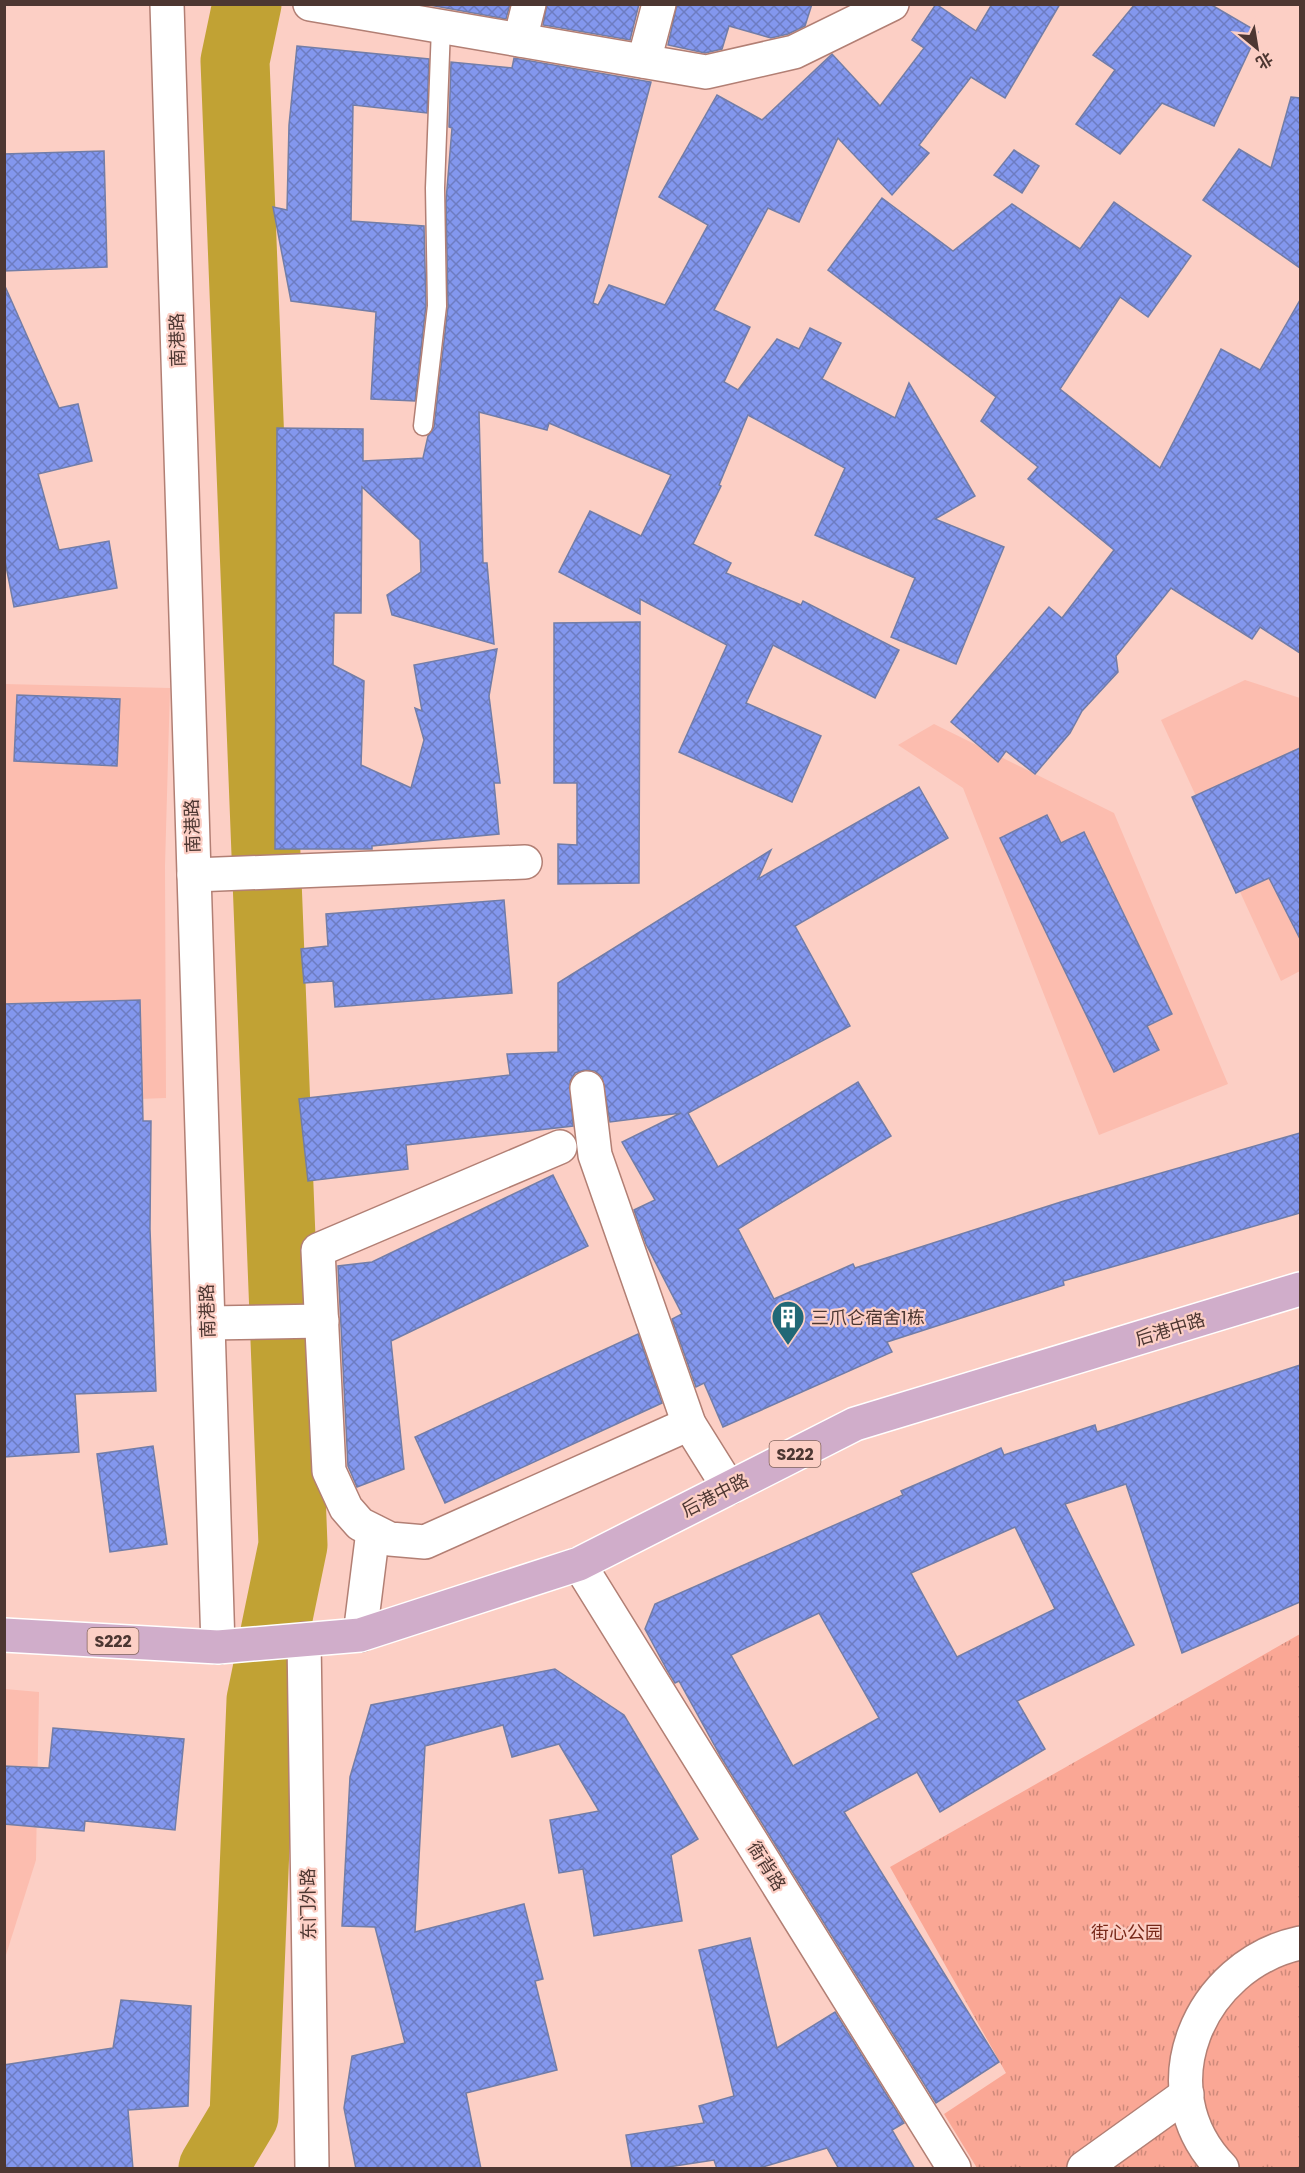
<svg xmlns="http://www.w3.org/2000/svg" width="1305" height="2173" font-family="Poppins,'Noto Sans SC',sans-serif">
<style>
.built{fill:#fcbdaf}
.grass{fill:url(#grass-tufts)}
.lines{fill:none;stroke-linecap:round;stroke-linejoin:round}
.river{stroke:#c1a234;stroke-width:69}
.building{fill:url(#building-cross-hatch);stroke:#727da7;stroke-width:1.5;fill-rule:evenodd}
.service-casing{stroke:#b27f74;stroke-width:21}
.minor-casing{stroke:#b27f74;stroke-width:36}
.tertiary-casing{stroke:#b27f74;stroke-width:36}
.primary-casing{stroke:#fff;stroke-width:36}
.service{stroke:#fff;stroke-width:18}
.minor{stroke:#fff;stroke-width:33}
.tertiary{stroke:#fff;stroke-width:33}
.primary{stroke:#d0adca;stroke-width:33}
.labels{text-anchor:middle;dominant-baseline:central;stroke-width:4.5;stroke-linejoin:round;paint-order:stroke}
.shield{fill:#fccfc5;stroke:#82655e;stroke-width:1.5}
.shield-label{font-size:16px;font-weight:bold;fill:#4d3732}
.street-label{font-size:18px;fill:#4d3732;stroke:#fccfc5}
.poi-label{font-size:18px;fill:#4d3732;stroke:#fccfc5;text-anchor:start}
.park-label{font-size:18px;fill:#772718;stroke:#fccfc5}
</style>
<defs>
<pattern id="grass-tufts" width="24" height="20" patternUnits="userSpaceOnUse" patternTransform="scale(1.5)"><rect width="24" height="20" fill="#faa795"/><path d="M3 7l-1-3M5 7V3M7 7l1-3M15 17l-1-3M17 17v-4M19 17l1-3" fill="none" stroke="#cd897a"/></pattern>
<pattern id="building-cross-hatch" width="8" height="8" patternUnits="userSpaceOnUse" patternTransform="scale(1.5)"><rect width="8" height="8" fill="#8397ee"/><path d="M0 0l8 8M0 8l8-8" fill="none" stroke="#6d7cc1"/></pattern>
</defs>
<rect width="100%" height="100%" fill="#fccfc5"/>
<g class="built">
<path d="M1245 680 1300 698V971L1281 981 1161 720Z"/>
<path d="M4 684 170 688 165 866 166 1098 5 1104Z"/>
<path d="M934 724 1114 813 1228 1084 1099 1135 963 788 898 745Z"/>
<path d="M5 1689 39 1692 36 1860 5 1958Z"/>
</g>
<path class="grass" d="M1300 1634V2168H977L944 2114 1006 2073 890 1867Z"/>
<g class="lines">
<path class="river" d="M213 2168 244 2116 261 1700 293 1545 235 61 247 4"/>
</g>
<g class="building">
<path d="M424 4H510L506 19Z"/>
<path d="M547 4H639L630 40 543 25Z"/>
<path d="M677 4H812L805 26 788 34 771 38 729 26 722 49 705 53 668 45Z"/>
<path d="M936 4 976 31 992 4H1060L1005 98 971 77 919 145 929 153 892 195 838 138 799 222 768 208 714 310 750 327 724 382 738 390 777 339 799 349 810 328 841 343 822 379 895 418 909 383 975 496 935 519 1004 547 956 664 891 637 915 578 815 535 845 468 748 415 719 485 721 486 693 544 731 563 726 573 801 605 803 601 899 650 875 698 773 645 746 703 821 736 792 802 679 752 727 645 640 599V614L559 572 590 511 641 536 671 475 549 423 547 430 479 412 483 563H487L494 644 392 615 387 595 421 572 420 540 362 487 361 613H334L333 665 364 681 361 765 411 788 424 740 415 708 422 711 414 665 497 649 489 696 500 783H494L499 834 372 846V849H275L277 428 363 429V461L423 458 428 436 434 427 448 307 446 201 452 128 449 127 451 62 512 68 514 58 651 82 593 303 598 305 609 285 665 305 708 225 659 197 717 95 762 120 832 54 880 106 924 48 912 40Z"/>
<path d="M1135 4H1210L1258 32 1214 126 1162 103 1120 154 1076 124 1115 70 1093 55Z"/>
<path d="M297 46 429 59 427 113 353 105 351 221 424 226 426 305 415 401 371 399 376 312 291 301 273 207 287 210 289 125Z"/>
<path d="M1291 97 1300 98V268L1203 200 1239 149 1271 168Z"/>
<path d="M1014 150 1039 166 1022 193 994 175Z"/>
<path d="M104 151 107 267 4 271V154Z"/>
<path d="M882 198 953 251 1012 204 1080 249 1114 202 1191 256 1148 317 1120 297 1060 389 1160 468 1221 349 1260 370 1300 300V653L1260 627 1252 639 1171 588 1116 656 1118 672 1082 711 1070 733 1035 774 1006 751 998 762 951 722 1049 607 1062 618 1114 550 1028 479 1038 467 981 421 996 397 828 270Z"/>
<path d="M4 284 59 408 78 404 92 461 38 474 59 550 109 541 117 588 14 607 4 556Z"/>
<path d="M640 622 639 883 558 884V844L577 845V783H554V623Z"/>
<path d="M17 695 120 699 117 766 14 761Z"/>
<path d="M1300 748V939L1269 878 1236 893 1192 797Z"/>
<path d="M919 787 948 838 795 926 850 1026 688 1113 718 1167 858 1082 891 1136 738 1229 774 1299 853 1264 855 1268 1064 1201 1300 1133V1213L1063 1281 1064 1285 887 1342 892 1352 723 1427 704 1383 696 1387 672 1319 682 1314 646 1244 634 1210 655 1200 622 1142 681 1113 610 1122 602 1077 595 1071 584 1070 575 1073 570 1081 573 1126 406 1145 408 1169 308 1181 299 1099 510 1075 507 1054 558 1052V983L771 850 758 879Z"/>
<path d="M1047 815 1061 843 1084 832 1172 1014 1147 1026 1159 1050 1114 1072 1000 838Z"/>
<path d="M504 900 512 993 335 1007 333 981 304 983 301 949 328 946 326 914Z"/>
<path d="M140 1000 143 1121H151L150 1229 156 1391 75 1394 79 1452 4 1457V1004Z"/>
<path d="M553 1175 588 1246 391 1341 404 1469 357 1487 348 1466 338 1266 372 1262Z"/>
<path d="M638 1334 662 1403 445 1503 415 1437Z"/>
<path d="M1300 1365V1602L1182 1653 1126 1484 1065 1504 1134 1645 1017 1701 1045 1749 940 1812 917 1772 844 1812 999 2062 936 2103 721 1757 679 1681 675 1683 667 1670 645 1629 655 1604 903 1495 901 1491 1001 1448 1004 1455 1095 1425 1097 1432ZM1015 1527 1055 1609 957 1657 911 1573ZM819 1613 879 1718 793 1766 731 1655Z"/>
<path d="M153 1446 167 1544 110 1552 97 1454Z"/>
<path d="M555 1669 624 1715 698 1839 671 1855 682 1921 594 1936 583 1869 559 1873 550 1820 599 1811 559 1744 512 1757 503 1725 425 1746 415 1932 524 1904 543 1979 535 1981 557 2070 466 2093 481 2169H356L344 2108 352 2056 405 2043 375 1927 342 1926 350 1777 371 1705Z"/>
<path d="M53 1728 184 1739 175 1830 85 1821 84 1831 4 1824V1766L49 1768Z"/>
<path d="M750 1938 777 2048 835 2012 904 2123 892 2130 915 2169H839L827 2148 756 2169H717L714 2160 655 2169H632L626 2135 704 2123 699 2106 734 2096 699 1950Z"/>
<path d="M121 2000 191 2006 188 2106 128 2110 133 2169H4V2065L113 2048Z"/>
</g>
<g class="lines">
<defs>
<path id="service" d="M423 426 437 306 435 188 441 27"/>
<g id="minor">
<path d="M310 4 706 72 794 52 892 4"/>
<path d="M520 40 529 4"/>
<path d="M644 61 659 4"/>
<path d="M194 875 525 862"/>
<path d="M587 1088 595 1155 689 1424 729 1488"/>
<path d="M560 1147 318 1250 329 1471 346 1508 360 1524 390 1539 425 1542 689 1424"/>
<path d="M208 1323 322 1321"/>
<path d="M579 1564 954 2168"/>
<path d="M360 1635 373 1531"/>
<path d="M304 1639 312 2168"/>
<path d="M1084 2168 1187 2094"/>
<path d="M1222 2168C1145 2089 1199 1965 1300 1943"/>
</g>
<path id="tertiary" d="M167 4 218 1647"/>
<path id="primary" d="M4 1635 218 1647 360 1635 579 1564 855 1424 1300 1289"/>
</defs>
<use href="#service" class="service-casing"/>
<use href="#minor" class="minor-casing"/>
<use href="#tertiary" class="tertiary-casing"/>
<use href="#primary" class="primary-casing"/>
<use href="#service" class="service"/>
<use href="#minor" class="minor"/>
<use href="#tertiary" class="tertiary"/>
<use href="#primary" class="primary"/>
</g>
<defs>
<symbol id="building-pin" viewBox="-11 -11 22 30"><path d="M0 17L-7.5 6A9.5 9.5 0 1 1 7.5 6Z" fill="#216876" stroke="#fccfc5"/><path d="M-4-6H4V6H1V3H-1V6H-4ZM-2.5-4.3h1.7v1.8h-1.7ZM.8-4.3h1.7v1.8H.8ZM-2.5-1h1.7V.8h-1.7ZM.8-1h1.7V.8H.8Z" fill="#fff"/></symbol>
</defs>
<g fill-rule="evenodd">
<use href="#building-pin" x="769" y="1298" width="38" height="52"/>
</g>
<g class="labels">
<g class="shield">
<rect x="769.5" y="1441" width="51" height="26" rx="4.5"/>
<rect x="87.5" y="1628" width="51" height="26" rx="4.5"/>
</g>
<g class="shield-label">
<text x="795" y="1454">S222</text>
<text x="113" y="1641">S222</text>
</g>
<g class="street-label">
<text transform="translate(177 340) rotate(-92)">南港路</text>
<text transform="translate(192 826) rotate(-92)">南港路</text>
<text transform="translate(207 1311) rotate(-92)">南港路</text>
<text transform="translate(1170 1329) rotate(-17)">后港中路</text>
<text transform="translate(715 1495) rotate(-27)">后港中路</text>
<text transform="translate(767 1866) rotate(58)">衙背路</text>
<text transform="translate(308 1904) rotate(-91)">东门外路</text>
</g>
<g class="poi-label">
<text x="811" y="1317">三爪仑宿舍1栋</text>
</g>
<g class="park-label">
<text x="1127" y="1932">街心公园</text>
</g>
</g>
<rect width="1305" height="2173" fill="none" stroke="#4d3732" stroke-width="12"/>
<g transform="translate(1257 48) rotate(150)" stroke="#fccfc5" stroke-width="4.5" paint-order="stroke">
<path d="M0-4.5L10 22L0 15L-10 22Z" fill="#4d3732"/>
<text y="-9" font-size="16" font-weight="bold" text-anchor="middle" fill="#4d3732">北</text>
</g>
</svg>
